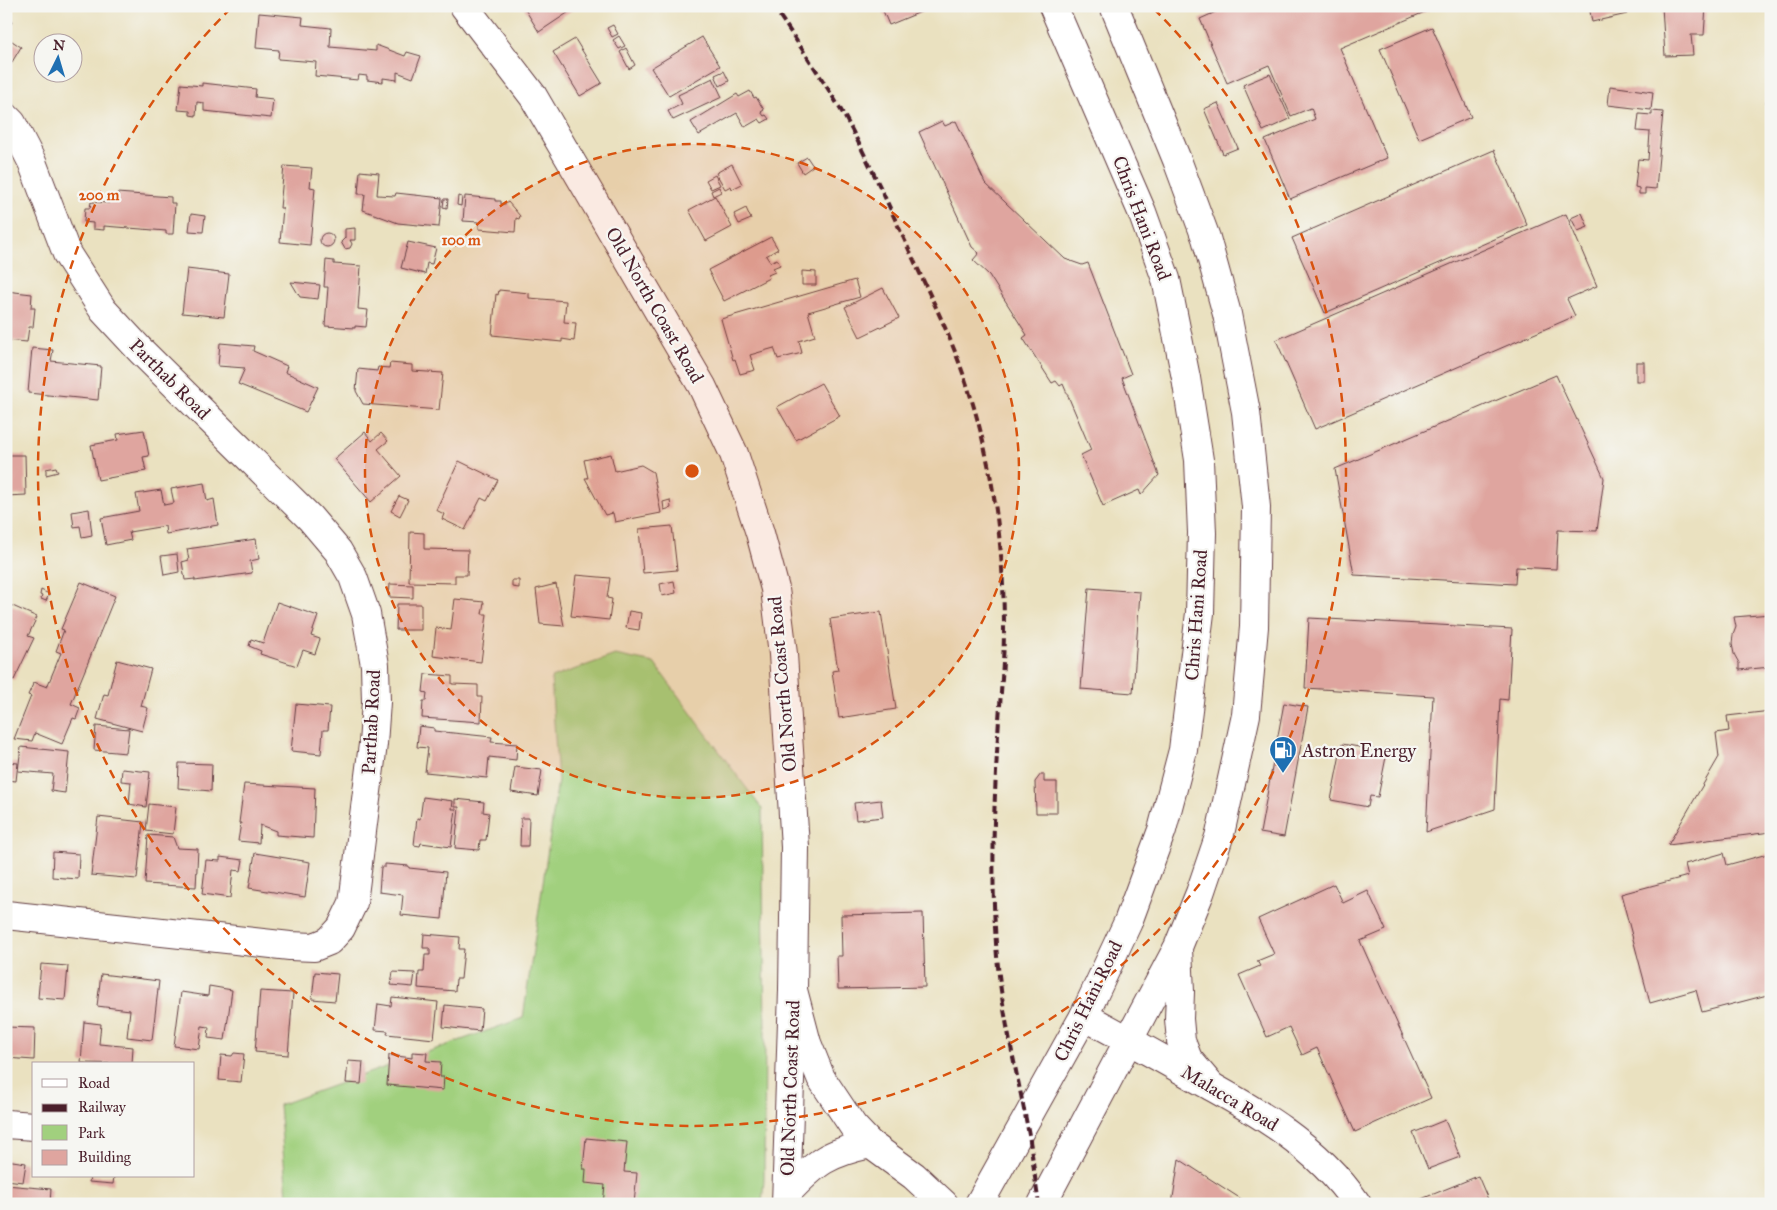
<svg xmlns="http://www.w3.org/2000/svg" width="1777" height="1210" font-family="'IM FELL Great Primer',serif">
<style>
.green{fill:#a1d07e;stroke:#767854}
.building{fill:#dfa59f}
.lines{fill:none;stroke-linecap:round;stroke-linejoin:round}
.minor-casing{stroke:#623c41;stroke-width:30}
.major-casing{stroke:#623c41;stroke-width:30}
.minor{stroke:#fff;stroke-width:28}
.major{stroke:#fff;stroke-width:28}
.rail{stroke:#4a1f2b;stroke-width:4;stroke-dasharray:8 4;stroke-linecap:butt}
.ring{fill:none;stroke:#d8530f;stroke-width:2.5;stroke-dasharray:9 6}
.labels{text-anchor:middle;dominant-baseline:central;stroke-width:4.5;stroke-linejoin:round;paint-order:stroke}
.street-label{font-size:19px;fill:#4a1f2b;stroke:#f6f6f2}
.poi-label{font-size:19px;fill:#4a1f2b;stroke:#f6f6f2;text-anchor:start}
.centre{fill:#d8530f;stroke:#f6f6f2;stroke-width:2.5}
.ring-label{font-size:15px;text-anchor:middle;font-weight:bold;fill:#d8530f;stroke:#f6f6f2;stroke-width:4.5;stroke-linejoin:round;paint-order:stroke}
</style>
<rect width="100%" height="100%" fill="#f6f6f2"/>
<filter id="ink" filterUnits="userSpaceOnUse"><feTurbulence type="fractalNoise" baseFrequency=".02" numOctaves="2"/><feDisplacementMap in="SourceGraphic" scale="10" xChannelSelector="R" yChannelSelector="G"/><feConvolveMatrix kernelMatrix="1 2 1 2 8 2 1 2 1" color-interpolation-filters="sRGB"/></filter>
<filter id="wash" filterUnits="userSpaceOnUse"><feTurbulence type="fractalNoise" baseFrequency=".0096" numOctaves="4" result="noise"/><feDisplacementMap in="SourceGraphic" scale="20" xChannelSelector="R" yChannelSelector="G"/><feGaussianBlur stdDeviation="1.12" result="paint"/><feColorMatrix in="noise" values="0 0 0 0 0 0 0 0 0 0 0 0 0 0 0 0 0 1.4 0 .05"/><feComposite in="paint" operator="in"/></filter>
<g filter="url(#wash)">
<rect width="100%" height="100%" fill="#eae1c0"/>
<path class="green" d="M615 655 654 663 762 809 765 1030 764 1180 762 1204H247L287 1195 279 1105 523 1018 558 781 551 678Z"/>
<g id="blocks">
<g class="building">
<path d="M523 6H578L539 32Z"/>
<path d="M881 6H935L889 25Z"/>
<path d="M1229 6H1268L1269 9 1276 6H1433L1434 8 1340 48 1387 158 1290 199 1265 140 1315 119 1311 108 1291 116 1269 65 1227 83 1200 19Z"/>
<path d="M1589 6H1625L1627 14 1592 22Z"/>
<path d="M1662 6H1706L1704 35H1691L1693 55 1665 56Z"/>
<path d="M259 13 303 17 302 25 331 28 330 47 376 51V45L405 56 407 52 421 56 413 78 397 72V80L383 78V82L367 80V76L359 75 358 80 315 76 316 62 278 59 279 50 256 48Z"/>
<path d="M6 19 12 22 6 32Z"/>
<path d="M613 25 618 34 612 37 607 28Z"/>
<path d="M1432 27 1471 117 1419 139 1380 49Z"/>
<path d="M619 36 625 46 619 49 613 40Z"/>
<path d="M6 37 21 47 6 72Z"/>
<path d="M702 37 720 66 669 96 651 68Z"/>
<path d="M575 39 602 83 580 96 553 52Z"/>
<path d="M626 48 635 65 629 69 620 52Z"/>
<path d="M724 71 729 81 720 86 715 75Z"/>
<path d="M1270 74 1290 119 1263 131 1243 85Z"/>
<path d="M713 78 722 97 673 120 668 111 682 104 678 95Z"/>
<path d="M202 83 256 89 255 97 273 99 271 118 204 111V103L197 102 196 116 190 115V111L178 110 181 84 202 86Z"/>
<path d="M1610 86 1653 92 1651 110 1608 105Z"/>
<path d="M750 91 754 98 756 97 764 110 761 112 764 116 766 115 769 119 762 123 759 119 745 127 737 113 699 135 691 122 737 94 739 97Z"/>
<path d="M1766 101H1771V123H1770Z"/>
<path d="M1218 103 1238 148 1223 154 1204 109Z"/>
<path d="M1652 111 1663 112 1656 189 1645 188V194H1639V188L1635 187 1638 159 1648 160 1650 132 1637 131 1639 114 1652 115Z"/>
<path d="M942 121 945 126 956 121 985 183 1065 259 1082 265 1088 263 1131 374 1122 378 1159 475 1141 495 1139 490 1103 506 1081 455 1091 450 1063 384 1060 386 1056 381 1052 383 1023 338 1027 335 989 275 973 260 979 253 972 247 919 132Z"/>
<path d="M1494 150 1527 225 1325 313 1292 238Z"/>
<path d="M807 157 813 166 803 173 797 163Z"/>
<path d="M732 164 742 184 732 189 731 186 725 189 716 173Z"/>
<path d="M284 166 312 168 310 187 315 188 310 245 280 242 283 208H280Z"/>
<path d="M360 171 379 173 377 195 395 196 396 193 442 198 439 227 398 223 363 210 365 194H358Z"/>
<path d="M715 175 720 185 711 189 706 180Z"/>
<path d="M719 187 721 192 713 196 711 191Z"/>
<path d="M117 193 171 197V203H175L173 234H166V231L104 226V230L93 229V223L84 222 85 208H90L91 202 109 203V200L117 201Z"/>
<path d="M458 196 462 197 461 206 457 205Z"/>
<path d="M465 196 495 199V201H501V204H505L508 202 520 216 519 219 516 218 515 232 479 229V222L463 221Z"/>
<path d="M715 196 732 227 706 241 689 210Z"/>
<path d="M444 199H448L447 208 443 207Z"/>
<path d="M746 208 751 219 739 224 734 214Z"/>
<path d="M1582 213 1588 227 1578 231 1571 218Z"/>
<path d="M191 214 205 216 203 232 189 231Z"/>
<path d="M1566 214 1597 286 1567 299 1575 316 1315 429 1276 340Z"/>
<path d="M355 228V240H350L352 244 350 248 345 249 341 242 345 238V229Z"/>
<circle cx="327" cy="240" r="7"/>
<path d="M771 237 778 249 766 256 770 262 777 259 780 265 773 268 775 272 768 275 769 278 724 301 708 270Z"/>
<path d="M408 242 436 248 432 264 427 263 425 274 401 268Z"/>
<path d="M326 260 334 261V264L361 266 358 309 368 310 366 327 355 326V328L325 326 328 287H324Z"/>
<path d="M187 269 229 274 224 317 182 313Z"/>
<path d="M802 271 816 272V285H802Z"/>
<path d="M855 280 860 297 808 312 815 336 799 341 802 353 778 359 774 348 750 355 755 370 740 374 735 359 733 360 721 319Z"/>
<path d="M291 282 320 285 318 299 300 297Z"/>
<path d="M883 288 899 318 860 337 845 307Z"/>
<path d="M499 290 529 293V298L566 301 564 322 576 323 574 341 562 339V342L492 335 496 294 498 295Z"/>
<path d="M6 291 32 294 31 308H35L33 327H29L27 342 6 340Z"/>
<path d="M220 343 254 346 253 351 287 366 285 372 318 387 306 412 238 384 245 368 218 366Z"/>
<path d="M32 348 53 350 51 361 101 366 98 400 28 393Z"/>
<rect x="1636" y="362" width="8" height="19"/>
<path d="M390 363 412 365V371L443 373 439 410 363 404 356 391 358 369 377 371 378 367 389 368Z"/>
<path d="M1556 375 1604 478 1597 531 1558 530 1556 569 1516 567 1515 584 1354 575 1335 469Z"/>
<path d="M821 383 840 416 796 440 777 407Z"/>
<path d="M144 430 149 456 143 457 146 471 98 480 91 445 118 440 117 434Z"/>
<path d="M365 432 372 441 381 433 388 441 378 449 401 476 371 502 334 459Z"/>
<path d="M611 454 615 471 641 465 653 472 661 513 615 522 613 513 605 515 585 478H588L584 460Z"/>
<path d="M6 455H25L26 495 6 496Z"/>
<path d="M459 461 498 480 487 501 481 498 465 530 442 519 444 514 436 510Z"/>
<path d="M56 467 58 472 46 475V469Z"/>
<path d="M204 483 207 501 214 499 218 525 166 534 165 526 129 532 131 540 106 545 101 518 139 511 136 494 161 490 164 505 174 503 171 489Z"/>
<path d="M399 496 408 500 400 516 391 511Z"/>
<path d="M670 500 671 508 664 510 663 502Z"/>
<path d="M89 509 92 535 82 537 80 526 74 527 72 512Z"/>
<path d="M672 526 677 570 643 573 639 529Z"/>
<path d="M410 532 424 533V549L468 550 467 575H455V583L409 582Z"/>
<path d="M256 539 259 559 250 561 252 573 195 581V579L185 580 182 562 189 560 187 549Z"/>
<path d="M177 554 179 572 164 575 161 556Z"/>
<path d="M576 575 610 578 607 598 612 599 609 620 571 616Z"/>
<path d="M512 580H519V588L512 587Z"/>
<path d="M674 581 676 593 662 596 660 584Z"/>
<path d="M81 582 115 596 71 704 80 708 76 719 73 718 62 744 35 733 32 741 14 739 31 696 28 695 34 682 47 687 61 653 56 651 64 630 61 629Z"/>
<path d="M390 584 413 585V598L389 597Z"/>
<path d="M556 584 564 626 540 624 536 589Z"/>
<path d="M1089 588 1140 592 1133 693 1081 689Z"/>
<path d="M41 590 49 594 46 601 41 599 42 596 40 595Z"/>
<path d="M455 599 484 602 482 614H487L481 662 433 656 436 628 451 630Z"/>
<path d="M277 602 318 616 311 636 320 639 315 654 303 650 297 666 260 654 261 651 249 646 251 639 263 643Z"/>
<path d="M6 603 37 617 28 636 34 638 14 680 6 676Z"/>
<path d="M397 604H421V630H396Z"/>
<path d="M629 611 641 613 639 630 626 628Z"/>
<path d="M881 612 896 709 839 718 832 671 838 670 830 619Z"/>
<path d="M1771 614V667L1739 670V663L1734 654 1732 644 1733 635 1736 627 1734 617Z"/>
<path d="M1309 618 1512 629 1508 700 1500 699 1495 809 1426 832 1433 696 1305 688Z"/>
<path d="M117 660 151 669 141 706 148 708 142 731 97 719 104 694 108 695Z"/>
<path d="M425 674 452 676V684L478 685V697H482L481 722 422 718 423 701H426L427 693 423 692Z"/>
<path d="M1284 703 1308 707 1284 837 1260 833Z"/>
<path d="M296 704 330 707 328 730H323L321 754 291 751Z"/>
<path d="M1771 711V832L1668 845 1719 757 1716 733 1729 731 1727 716Z"/>
<path d="M96 726 129 729 126 753 94 750Z"/>
<path d="M419 726 434 728V731L492 737 491 742 517 744 516 760 489 757 487 778 425 772 428 748 417 747Z"/>
<path d="M1342 744 1387 752 1378 797 1370 796 1368 807 1331 800Z"/>
<path d="M21 747 69 752 65 793 51 791 53 774 18 771Z"/>
<path d="M6 762 18 763 16 781 6 780Z"/>
<path d="M179 763 212 764 211 791 178 788Z"/>
<path d="M515 767 542 770 538 796 511 792Z"/>
<path d="M122 769 150 772 146 807 129 804 131 782 121 781Z"/>
<path d="M1041 774H1044V782H1057V813H1036L1035 782Z"/>
<path d="M244 784 315 788 313 838 276 835V831L260 825 259 843 238 841 241 823H239Z"/>
<path d="M423 797 453 801 452 809H456L451 847 421 843 420 846 414 845 417 818 420 819Z"/>
<path d="M455 799 484 802 483 812 489 813 486 840H480L479 850 455 848 459 807H455Z"/>
<path d="M881 800 883 817 856 820 854 803Z"/>
<path d="M149 804 176 807 173 834 146 831Z"/>
<path d="M98 817 143 822 137 879 91 875Z"/>
<path d="M521 818H529L528 846H520Z"/>
<path d="M148 835 173 837 177 848 198 849 196 887 145 884Z"/>
<path d="M53 852 79 854 78 879 52 877Z"/>
<path d="M255 853 310 862 305 897 249 888Z"/>
<path d="M1724 853 1727 865 1771 853V994L1702 1012 1696 990 1650 1003 1621 894 1688 876 1685 864Z"/>
<path d="M220 857 243 860 241 871 233 870 230 898 202 894 206 860 220 861Z"/>
<path d="M385 864 409 866V868L446 872 442 919 401 915 403 895 379 892 381 867H385Z"/>
<path d="M1334 884 1343 903 1368 891 1386 930 1360 941 1431 1098 1355 1132 1317 1048 1302 1055 1289 1027 1267 1037 1239 975 1260 966 1257 961 1274 954 1258 919Z"/>
<path d="M923 913 925 987 838 989 837 956H842L841 915Z"/>
<path d="M424 934 460 937 459 949H464L461 979H456L455 991 418 988 419 972H424L425 955H430V948H423Z"/>
<path d="M41 964 68 966 65 1000 38 998Z"/>
<path d="M315 972 338 974 335 1001 312 999Z"/>
<path d="M393 972 415 973 413 987 391 985Z"/>
<path d="M101 974 159 981 152 1040 127 1037 130 1010 97 1006Z"/>
<path d="M209 986 232 990 225 1040 208 1038 209 1027 202 1026 199 1049 174 1046 181 992 208 996Z"/>
<path d="M260 991 293 993 288 1055 255 1052Z"/>
<path d="M392 997 438 1002 434 1039 387 1034 388 1031 375 1030 378 1004 391 1006Z"/>
<path d="M445 1005 482 1009 480 1031 443 1027Z"/>
<path d="M84 1022 101 1024 99 1044 133 1047 132 1064 81 1063Z"/>
<path d="M6 1027 35 1028 34 1060 6 1058Z"/>
<path d="M412 1052 427 1053 426 1061 441 1062 440 1077H444L443 1090 387 1085 389 1055 412 1058Z"/>
<path d="M234 1053 244 1054 241 1082 219 1080 221 1055 232 1056Z"/>
<path d="M348 1061 363 1062 361 1084 346 1083Z"/>
<path d="M1445 1120 1460 1157 1428 1169 1413 1133Z"/>
<path d="M586 1138 627 1142 624 1172 637 1173 634 1204H603L605 1185 585 1183 586 1169H583Z"/>
<path d="M1179 1159 1249 1204H1172Z"/>
<path d="M6 1160 26 1163 23 1182 6 1180Z"/>
<path d="M90 1176H114L113 1184 89 1182Z"/>
<path d="M1478 1176 1490 1204H1409Z"/>
<path d="M6 1185 51 1189 50 1204H6Z"/>
</g>
</g>
</g>
<g filter="url(#ink)">
<use href="#blocks" fill-opacity="0" stroke="#623c41" stroke-width="1"/>
<g class="lines">
<defs>
<g id="minor">
<path d="M464 6 533 96 702 386 734 454 760 533 775 589 783 654 795 847 793 990 786 1204"/>
<path d="M6 117 12 123 32 162 67 254 103 310 141 351 310 518 338 551 353 577 366 614 375 665 376 702 373 744 353 903 341 928 329 941 314 947 290 946 6 915"/>
<path d="M1084 1016C1121 1036 1158 1056 1194 1077 1255 1110 1317 1145 1357 1204"/>
<path d="M6 1124 34 1126"/>
</g>
<g id="major">
<path d="M1178 949 1180 992 1179 1019 1181 1041 1188 1059 1211 1086"/>
<path d="M793 990 807 1043 821 1078 853 1126 870 1144 914 1176 944 1204"/>
<path d="M787 1193C816 1162 828 1153 870 1144"/>
<path d="M979 1204 1084 1016 1128 922 1162 830 1183 750 1200 613 1202 533 1199 460 1186 378 1166 279 1142 212 1053 6"/>
<path d="M1042 1204 1178 947 1200 893 1220 834 1246 715 1254 627 1256 507 1246 412 1227 314 1206 238 1177 160 1114 6"/>
</g>
</defs>
<use href="#minor" class="minor-casing"/>
<use href="#major" class="major-casing"/>
<use href="#minor" class="minor"/>
<use href="#major" class="major"/>
<path class="rail" d="M773 6C798 43 823 79 845 117 871 165 893 215 916 265 930 295 945 325 957 357 990 443 1004 536 1004 628 1004 664 1000 700 998 735 994 805 991 873 996 943 1000 1008 1017 1071 1029 1135 1033 1158 1035 1181 1039 1204"/>
</g>
</g>
<circle cx="692" cy="471" r="327" fill="#d8530f" fill-opacity=".12"/>
<g class="ring">
<circle cx="692" cy="471" r="327"/>
<path d="M1154 9A654 654 0 1 1 230 9"/>
</g>
<defs>
<symbol id="fuel-pin" viewBox="-11 -11 22 30"><path d="M0 17L-7.5 6A9.5 9.5 0 1 1 7.5 6Z" fill="#1f6fb2" stroke="#f6f6f2"/><path d="M-5.5-6h7V0h2V4h1.3V-2.5L3-4.5l.8-.8L6-3V5H2.5V1h-1V6h-7ZM-4.2-4.7v3.2H.2V-4.7Z" fill="#fff"/></symbol>
</defs>
<g fill-rule="evenodd">
<use href="#fuel-pin" x="1267" y="734" width="32" height="43"/>
</g>
<g class="labels">
<g class="street-label">
<text transform="translate(1142 218) rotate(69)">Chris Hani Road</text>
<text transform="translate(655 305) rotate(60)">Old North Coast Road</text>
<text transform="translate(170 379) rotate(45)">Parthab Road</text>
<text transform="translate(1196 615) rotate(-86)">Chris Hani Road</text>
<text transform="translate(782 684) rotate(-95)">Old North Coast Road</text>
<text transform="translate(371 722) rotate(-87)">Parthab Road</text>
<text transform="translate(1088 1001) rotate(-64)">Chris Hani Road</text>
<text transform="translate(790 1088) rotate(-88)">Old North Coast Road</text>
<text transform="translate(1230 1098) rotate(31)">Malacca Road</text>
</g>
<g class="poi-label">
<text x="1302" y="750">Astron Energy</text>
</g>
</g>
<circle cx="692" cy="471" r="8" class="centre"/>
<g class="ring-label">
<text x="99" y="200">200 m</text>
<text x="461" y="245">100 m</text>
</g>
<rect width="1777" height="1210" fill="none" stroke="#f6f6f2" stroke-width="25"/>
<rect x="32" y="1062" width="162" height="115" fill="#f6f6f2" stroke="#b1a0a2"/>
<rect x="42" y="1079" width="25" height="8" fill="#ffffff" stroke="#b1a0a2"/>
<text x="78" y="1088" font-size="15" fill="#4a1f2b">Road</text>
<rect x="42" y="1104" width="25" height="8" fill="#4a1f2b" stroke="#b1a0a2"/>
<text x="78" y="1112" font-size="15" fill="#4a1f2b">Railway</text>
<rect x="42" y="1125" width="25" height="15" fill="#a1d07e" stroke="#b1a0a2"/>
<text x="78" y="1138" font-size="15" fill="#4a1f2b">Park</text>
<rect x="42" y="1150" width="25" height="15" fill="#dfa59f" stroke="#b1a0a2"/>
<text x="78" y="1162" font-size="15" fill="#4a1f2b">Building</text>
<g transform="translate(58 58) rotate(5)"><circle r="24" fill="#f6f6f2" stroke="#b1a0a2"/>
<path d="M0-4L9 19L0 12L-9 19Z" fill="#1f6fb2"/>
<text y="-8" font-size="14" font-weight="bold" text-anchor="middle" fill="#4a1f2b">N</text>
</g>
</svg>
